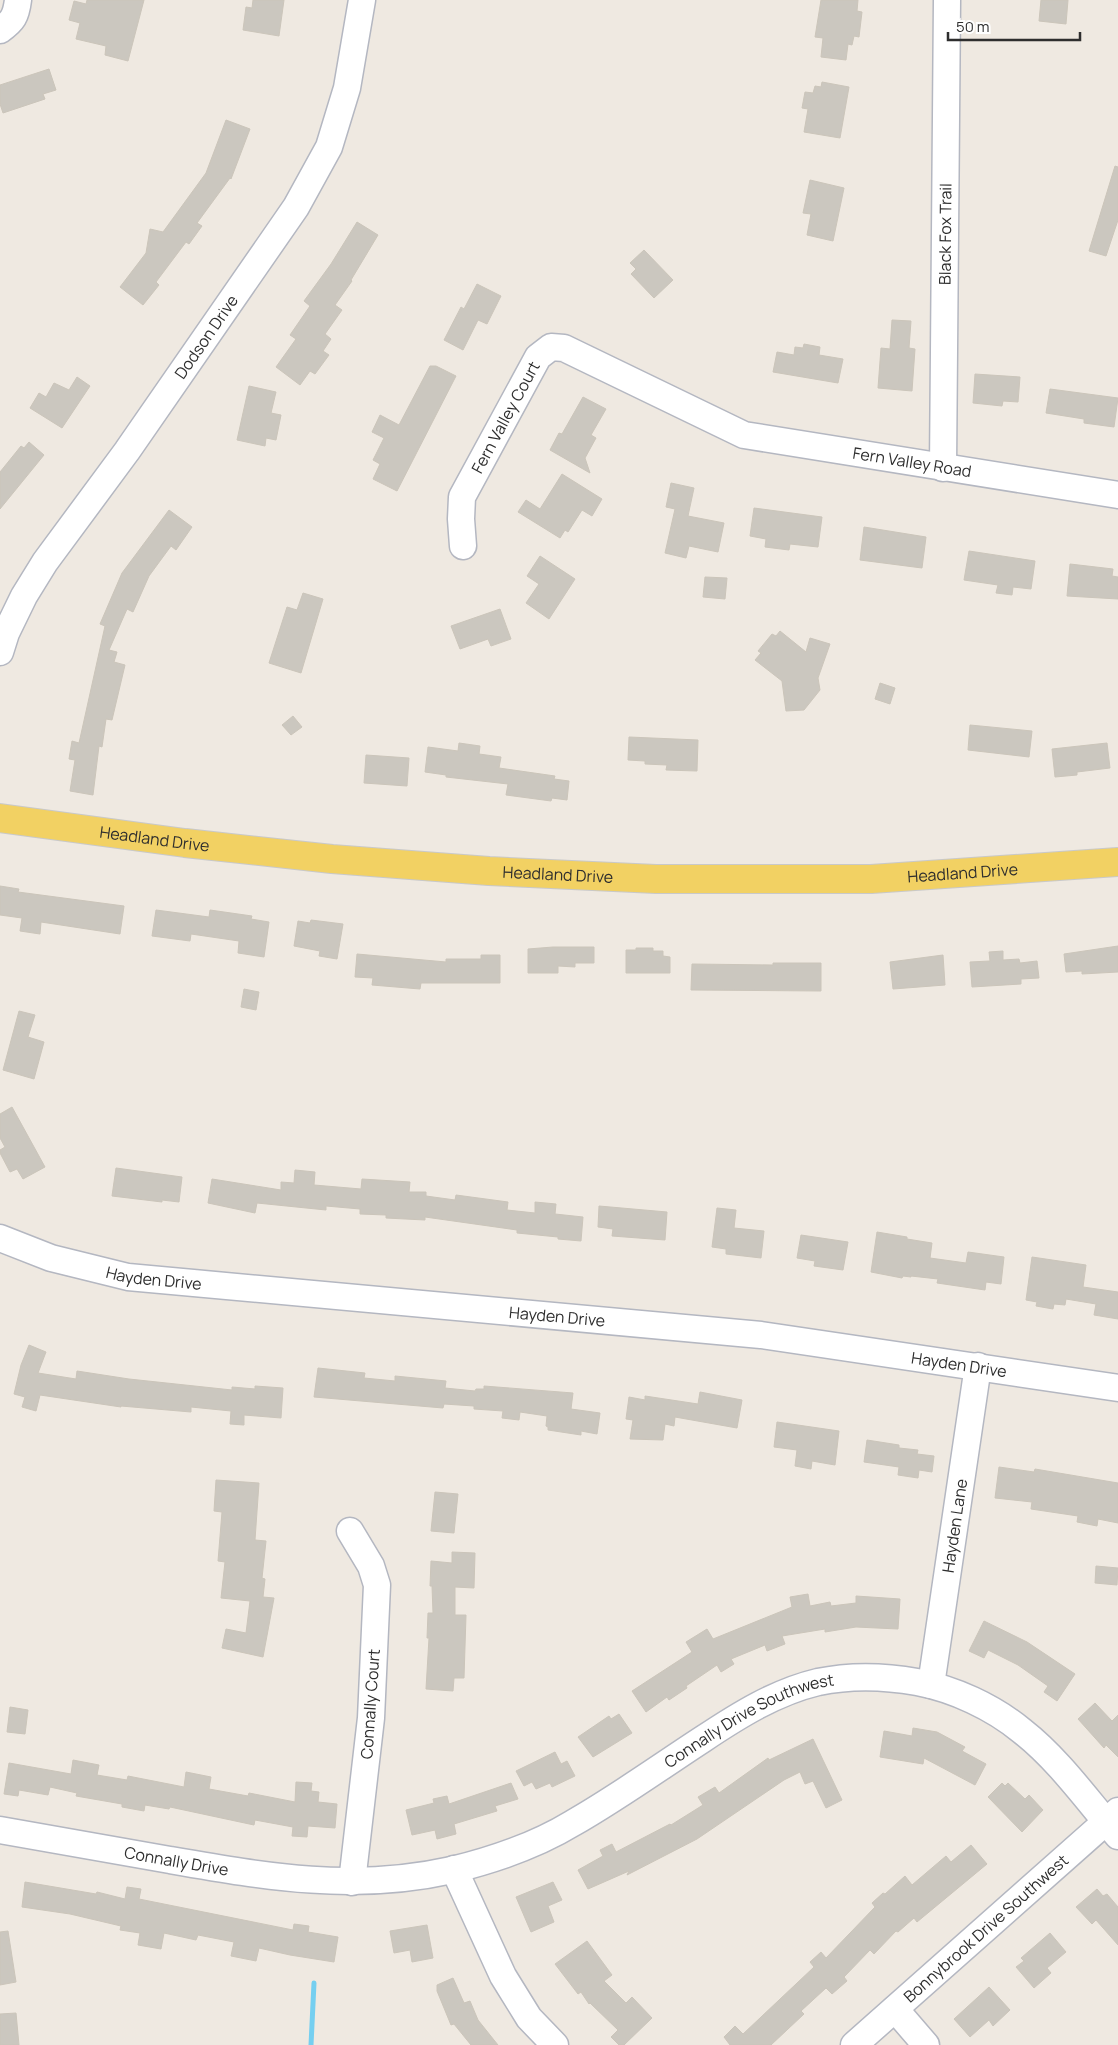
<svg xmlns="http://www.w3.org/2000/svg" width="1118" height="2045" font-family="Manrope,sans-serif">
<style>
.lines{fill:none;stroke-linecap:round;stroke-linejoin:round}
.stream{stroke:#75cff0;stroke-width:5}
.building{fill:#cbc7bf;stroke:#cbc5ba}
.minor-casing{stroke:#b4b7c1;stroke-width:29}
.major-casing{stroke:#c9c9c9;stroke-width:30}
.minor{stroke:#fff;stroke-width:26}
.major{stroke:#f2d163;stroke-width:28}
.labels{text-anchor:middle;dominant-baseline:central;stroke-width:5;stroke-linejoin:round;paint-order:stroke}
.street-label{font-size:16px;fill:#2e2e2e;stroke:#fff}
</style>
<rect width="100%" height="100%" fill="#efe9e1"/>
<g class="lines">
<path class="stream" d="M311 2045 314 1983"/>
</g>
<g class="building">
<path d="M87 0H144L128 61 105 55 106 46 76 39 80 23 69 20 74 1 86 4Z"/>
<path d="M253 0H284L279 36 243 30 246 7 252 8Z"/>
<path d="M821 0H858L857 11 862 12 859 37 854 36 852 45 848 44 846 60 821 57 823 38 815 37Z"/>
<path d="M1041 0H1068L1066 24 1039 21Z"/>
<path d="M49 69 56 90 43 94 45 99 3 113 0 104V85Z"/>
<path d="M822 82 849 87 840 138 804 132 808 109 802 108 805 92 813 93 815 86 821 87Z"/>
<path d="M226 120 250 129 231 179 230 178 197 223 202 226 189 244 186 242 156 282 159 285 143 305 120 287 146 253 150 229 163 232 206 173Z"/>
<path d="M1115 166 1118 167V220L1106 256 1089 251Z"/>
<path d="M810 180 844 188 833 241 807 235 811 214 803 213Z"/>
<path d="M357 222 378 235 351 280 352 281 335 305 342 310 325 334 331 339 323 351 329 355 315 374 310 371 300 385 276 367 296 339 290 335 310 306 304 301 331 264Z"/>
<path d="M644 250 673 280 654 298 631 274 636 269 630 263Z"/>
<path d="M477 284 501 296 487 324 478 320 463 350 444 340 461 307 464 309Z"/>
<path d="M892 320 911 321 909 348 915 349 912 391 878 388 881 348 890 349Z"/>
<path d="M804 344 820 347 819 355 843 359 838 383 773 372 777 352 794 355 795 347 803 348Z"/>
<path d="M430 366H436L456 376 397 491 373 479 380 464 373 460 384 438 372 432 380 415 399 425Z"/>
<path d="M975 374 1020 377 1018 402 1003 401 1002 406 973 403Z"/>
<path d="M77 377 90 386 62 428 30 408 39 393 46 397 54 383 69 390Z"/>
<path d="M249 386 276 392 271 413 281 415 276 440 266 438 265 446 237 440Z"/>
<path d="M1050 389 1118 398 1114 427 1084 423V419L1046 413Z"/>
<path d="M583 397 606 409 591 435 596 438 585 458 590 473 550 450 559 433 562 434Z"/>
<path d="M29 442 44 455 0 509V472L21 446 24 448Z"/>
<path d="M562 474 602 499 592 516 582 510 568 532 565 530 560 538 518 512 526 500 540 509Z"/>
<path d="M671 483 694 488 688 516 724 523 718 552 689 546 686 558 665 553 675 509 666 507Z"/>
<path d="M754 508 822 517 818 547 790 544 789 550 765 547 766 539 750 536Z"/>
<path d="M169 510 192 527 176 550 171 546 149 576 133 612 127 609 109 650 117 652 114 662 125 665 112 720 106 719 102 747 99 746 93 795 70 791 75 760 69 759 72 741 79 743 105 626 100 624 122 573Z"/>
<path d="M864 527 926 537 922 568 860 560Z"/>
<path d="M969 551 1035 561 1031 589 1013 587 1012 595 996 593 998 585 964 580Z"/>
<path d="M540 556 575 579 549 619 526 603 539 584 527 576Z"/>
<path d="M1070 564 1113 569 1112 576 1118 577V599L1067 596Z"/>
<path d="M705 577 727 578 725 599 703 597Z"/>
<path d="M303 593 323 599 301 673 269 663 287 607 297 610Z"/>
<path d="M500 609 511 639 491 646 488 639 460 649 451 626Z"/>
<path d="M780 631 806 652 810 638 830 644 818 678 820 690 804 710 786 711 782 681 755 660 761 653 758 651 772 634 776 636Z"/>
<path d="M880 683 895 688 890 704 875 699Z"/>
<path d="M293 716 302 727 291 735 282 725Z"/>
<path d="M970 725 1032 731 1029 757 968 750Z"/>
<path d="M629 737 698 740 697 771 666 770 667 765 645 764V761L628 760Z"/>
<path d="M459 743 480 746 479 754 501 757 499 768 555 776 554 779 569 781 567 800 552 798 551 801 506 795 508 784 446 777V775L425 772 428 747 458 751Z"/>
<path d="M1107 743 1110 768 1077 772V775L1055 777 1052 749Z"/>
<path d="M366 755 409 758 407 786 364 783Z"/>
<path d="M0 886 19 889 18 892 124 906 120 934 41 922 40 934 20 931 22 918 0 915Z"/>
<path d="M156 910 209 917 210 910 252 916 251 919 269 922 264 957 238 953 239 941 191 934 190 941 152 936Z"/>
<path d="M311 920 343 924 337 959 319 956 320 951 294 946 298 921 310 923Z"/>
<path d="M1118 946V972L1082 974V971L1066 972 1064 954Z"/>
<path d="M553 947H594V963H575V967L558 966V973H528V949Z"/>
<path d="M636 948H653V951H663V956L670 957V973H626V950H636Z"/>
<path d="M1003 951V960L1019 959 1020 963 1037 961 1039 978 1021 979V984L972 987 970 962 990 961 989 952Z"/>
<path d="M357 954 446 962V959H481V955H500V983H421L420 989 372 985 373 978 355 977Z"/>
<path d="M943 955 945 985 893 989 890 962Z"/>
<path d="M773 963H821V991L691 990 692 964 773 965Z"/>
<path d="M244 989 259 992 256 1010 241 1007Z"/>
<path d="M19 1011 35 1015 28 1037 44 1042 34 1079 3 1070Z"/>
<path d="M12 1107 45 1167 23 1179 17 1169 10 1172 0 1153V1150L5 1147 0 1138V1114Z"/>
<path d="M116 1168 182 1177 179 1202 162 1200V1202L112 1196Z"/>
<path d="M295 1170 315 1172 314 1185 361 1189 362 1179 410 1182 409 1192H426V1196L455 1200 456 1195 508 1202 507 1210 535 1213V1202L556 1204 555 1214 583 1217 581 1241 558 1239V1237L517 1233V1230L425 1217V1220L386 1218V1215L360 1214V1209L326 1206V1210L257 1203 255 1213 208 1203 212 1179 281 1190V1182L294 1183Z"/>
<path d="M599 1206 667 1212 665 1240 612 1236 613 1229 598 1227Z"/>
<path d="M717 1208 736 1210 734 1228 764 1231 761 1258 726 1254V1249L712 1247Z"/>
<path d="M877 1232 907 1237V1239L932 1243 930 1258 966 1263 968 1252 1004 1257 1001 1284 986 1282 985 1290 937 1283 938 1279 911 1276V1277L903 1276 902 1278 871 1272Z"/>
<path d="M801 1235 848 1242 843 1270 814 1266 815 1261 797 1258Z"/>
<path d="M1032 1257 1086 1265 1083 1287 1118 1292V1319L1094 1315 1096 1304 1066 1299 1065 1305 1054 1304 1053 1309 1036 1306 1037 1302 1026 1300Z"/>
<path d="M29 1345 46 1352 38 1373 76 1379 77 1371 129 1379 232 1390V1387L255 1389V1386L283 1388 281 1418 244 1415V1425L230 1424 231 1411 191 1407V1412L121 1406V1407L40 1395 36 1411 22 1407 25 1397 14 1394 21 1365Z"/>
<path d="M318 1368 365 1373 364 1378 395 1381V1376L446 1381 445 1388 475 1391 476 1389H484V1386L573 1393 571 1409 600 1413 597 1434 581 1431V1435L548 1430V1427L546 1426 547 1416 520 1412 519 1420 502 1418 503 1411 474 1409V1406L444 1404 443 1408 314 1397Z"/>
<path d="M700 1392 742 1400 737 1428 675 1417 674 1426 665 1424 663 1440 630 1439 633 1420 626 1419 629 1397 645 1400V1396L698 1404Z"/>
<path d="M777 1422 839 1431 835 1465 812 1461 811 1469 795 1466 797 1450 774 1447Z"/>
<path d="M867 1440 899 1445V1448L918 1450 917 1454 934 1456 932 1472 919 1470 918 1478 898 1475 899 1467 864 1462Z"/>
<path d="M999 1467 1034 1472 1035 1469 1118 1483V1523L1098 1519 1097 1526 1077 1522 1078 1516 1031 1509 1032 1502 995 1498Z"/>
<path d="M216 1480 259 1483 255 1540 266 1541 262 1578 265 1579 263 1597 274 1598 263 1657 222 1648 226 1629 246 1633 250 1601 221 1598 225 1562 218 1561 222 1512 214 1511Z"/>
<path d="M435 1492 458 1494 454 1533 431 1531Z"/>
<path d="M452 1552 475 1553 474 1588 455 1587V1615H466L464 1678H454L453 1691 426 1689 429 1638H427L428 1613H433L432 1586H430L431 1561 452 1563Z"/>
<path d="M1096 1566 1118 1568 1117 1585 1095 1583Z"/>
<path d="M808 1594 810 1606 830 1602 831 1606 856 1603V1596L900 1599 898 1629 856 1627 825 1632V1629L782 1636 785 1644 767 1651 765 1645 731 1659 734 1664 721 1672 717 1665 686 1686 687 1688 669 1700 667 1697 646 1712 632 1691 692 1652 686 1642 707 1629 713 1639 792 1607 790 1597Z"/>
<path d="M984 1621 1027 1642 1075 1674 1057 1701 1044 1692 1048 1686 1018 1665 988 1650 984 1658 969 1651Z"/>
<path d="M1095 1703 1112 1721 1118 1715V1757L1106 1745 1104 1748 1078 1719Z"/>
<path d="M10 1707 28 1710 25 1734 7 1732Z"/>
<path d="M619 1714 632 1733 593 1757 578 1737 609 1716 611 1719Z"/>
<path d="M913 1728 937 1732 965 1747 962 1751 986 1764 975 1785 924 1758 923 1764 880 1757 884 1731 912 1736Z"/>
<path d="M813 1739 842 1800 826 1808 813 1781 805 1784 800 1772 784 1780 697 1839 627 1875 629 1871 588 1889 578 1870 603 1856 600 1850 612 1844 616 1852 670 1824 671 1825 703 1805 698 1797 715 1787 719 1793 768 1758 769 1760Z"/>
<path d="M555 1752 561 1764 567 1761 575 1776 552 1787 550 1783 536 1789 532 1782 524 1786 516 1771Z"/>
<path d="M73 1760 99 1765 97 1775 127 1780 128 1776 184 1787 186 1772 211 1777 209 1789 248 1796 249 1793 295 1802 296 1782 312 1783 311 1791 319 1792 318 1802 337 1804 335 1828 308 1826 307 1837 292 1836 293 1827 255 1820 254 1825 170 1807 169 1809 145 1805 144 1811 122 1807V1804L76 1796 77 1793 50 1787 48 1795 19 1790 18 1796 4 1794 9 1763 71 1774Z"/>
<path d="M511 1783 518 1799 495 1806 497 1811 454 1824 456 1834 437 1839 435 1830 412 1835 406 1810 434 1803 433 1799 447 1796 449 1804Z"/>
<path d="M1002 1783 1005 1786 1008 1783 1025 1799 1029 1795 1043 1810 1022 1832 988 1797Z"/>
<path d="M971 1845 987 1864 917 1922 914 1918 898 1932 896 1931 874 1954 870 1950 844 1977 847 1981 832 1994 826 1988 801 2011 804 2014 771 2045H730L724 2037 735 2026 743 2034 814 1967 810 1962 821 1952 826 1958 875 1907 872 1903 883 1893 885 1894 905 1876 912 1885 946 1856 951 1862Z"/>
<path d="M25 1882 96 1894 97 1892 125 1899 127 1887 141 1889 139 1899 293 1930 294 1924 309 1926 308 1932 338 1937 334 1962 290 1955 259 1948 256 1961 231 1956 234 1942 198 1935 196 1940 164 1933 161 1949 138 1945 140 1933 120 1930 121 1926 70 1914 22 1907Z"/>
<path d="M553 1882 562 1900 548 1906 554 1922 531 1932 516 1897Z"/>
<path d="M1097 1889 1103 1896 1107 1894 1118 1907V1945L1096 1920 1092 1924 1076 1907Z"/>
<path d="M427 1925 433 1958 412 1962 410 1950 394 1953 390 1931Z"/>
<path d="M8 1931 16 1982 0 1985V1932Z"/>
<path d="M1050 1933 1066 1952 1047 1968 1051 1973 1034 1988 1016 1967 1024 1961 1021 1958Z"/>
<path d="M587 1941 612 1975 604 1981 626 2003 632 1997 652 2018 624 2045H619L611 2037 618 2030 590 2003 589 2004 581 1992 578 1994 555 1964Z"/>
<path d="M453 1978 464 2003 470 2001 478 2020 498 2045H471L454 2024 451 2025 437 1991V1985Z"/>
<path d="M989 1987 1010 2010 993 2026 989 2020 970 2037 954 2019Z"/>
<path d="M16 2013 19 2045H0V2014Z"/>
</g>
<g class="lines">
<defs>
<g id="minor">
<path d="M0 30C13 21 16 16 18 0"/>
<path id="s1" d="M943 468 947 0"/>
<path id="s2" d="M463 546 461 519 462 497 538 357 551 347 564 348 744 435 1118 495"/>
<path id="s3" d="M0 652 6 633 24 596 45 562 127 451 296 207 329 147 347 88 362 0"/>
<path id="s4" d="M0 1238 51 1258 128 1277 761 1335 1118 1388"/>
<path d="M350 1531 371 1566 377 1585 371 1718 352 1882"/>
<path id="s5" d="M931 1685 978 1366"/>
<path id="s6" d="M0 1830C57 1840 114 1850 170 1860 268 1877 354 1892 452 1870 493 1860 537 1845 573 1823 617 1798 660 1767 703 1739 739 1715 776 1692 818 1682 851 1675 884 1676 917 1682 954 1689 993 1707 1022 1731 1059 1760 1087 1800 1118 1836"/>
<path d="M454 1869 503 1976 529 2018 555 2045"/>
<path d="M895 2009 926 2045"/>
<path id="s7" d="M854 2045 1118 1811"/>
</g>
<g id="major">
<path id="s8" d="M0 818 185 843 332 859 489 871 656 879H871L1118 862"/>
</g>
</defs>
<use href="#minor" class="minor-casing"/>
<use href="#major" class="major-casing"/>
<use href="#minor" class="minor"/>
<use href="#major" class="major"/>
</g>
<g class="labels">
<g class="street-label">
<text stroke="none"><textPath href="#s1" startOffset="234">Black Fox Trail</textPath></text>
<text stroke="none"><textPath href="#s3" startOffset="378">Dodson Drive</textPath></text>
<text stroke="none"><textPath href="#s2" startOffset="140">Fern Valley Court</textPath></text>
<text stroke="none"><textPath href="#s2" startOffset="608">Fern Valley Road</textPath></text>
<text stroke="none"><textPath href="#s8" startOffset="156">Headland Drive</textPath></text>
<text stroke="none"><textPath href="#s8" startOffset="966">Headland Drive</textPath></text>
<text stroke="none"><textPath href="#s8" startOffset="561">Headland Drive</textPath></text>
<text stroke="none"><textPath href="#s4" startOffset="160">Hayden Drive</textPath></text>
<text stroke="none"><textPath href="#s4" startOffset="565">Hayden Drive</textPath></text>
<text stroke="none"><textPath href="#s4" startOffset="970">Hayden Drive</textPath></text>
<text stroke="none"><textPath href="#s5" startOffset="161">Hayden Lane</textPath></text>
<text transform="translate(370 1704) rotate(-86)">Connally Court</text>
<text stroke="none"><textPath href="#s6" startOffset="792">Connally Drive Southwest</textPath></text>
<text stroke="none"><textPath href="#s6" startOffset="179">Connally Drive</textPath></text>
<text stroke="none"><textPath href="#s7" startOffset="176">Bonnybrook Drive Southwest</textPath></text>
</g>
</g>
<path d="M948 32v8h132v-8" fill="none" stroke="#2e2e2e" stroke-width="2.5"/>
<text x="956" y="32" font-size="15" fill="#2e2e2e" stroke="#ffffff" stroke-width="4" paint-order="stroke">50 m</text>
</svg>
